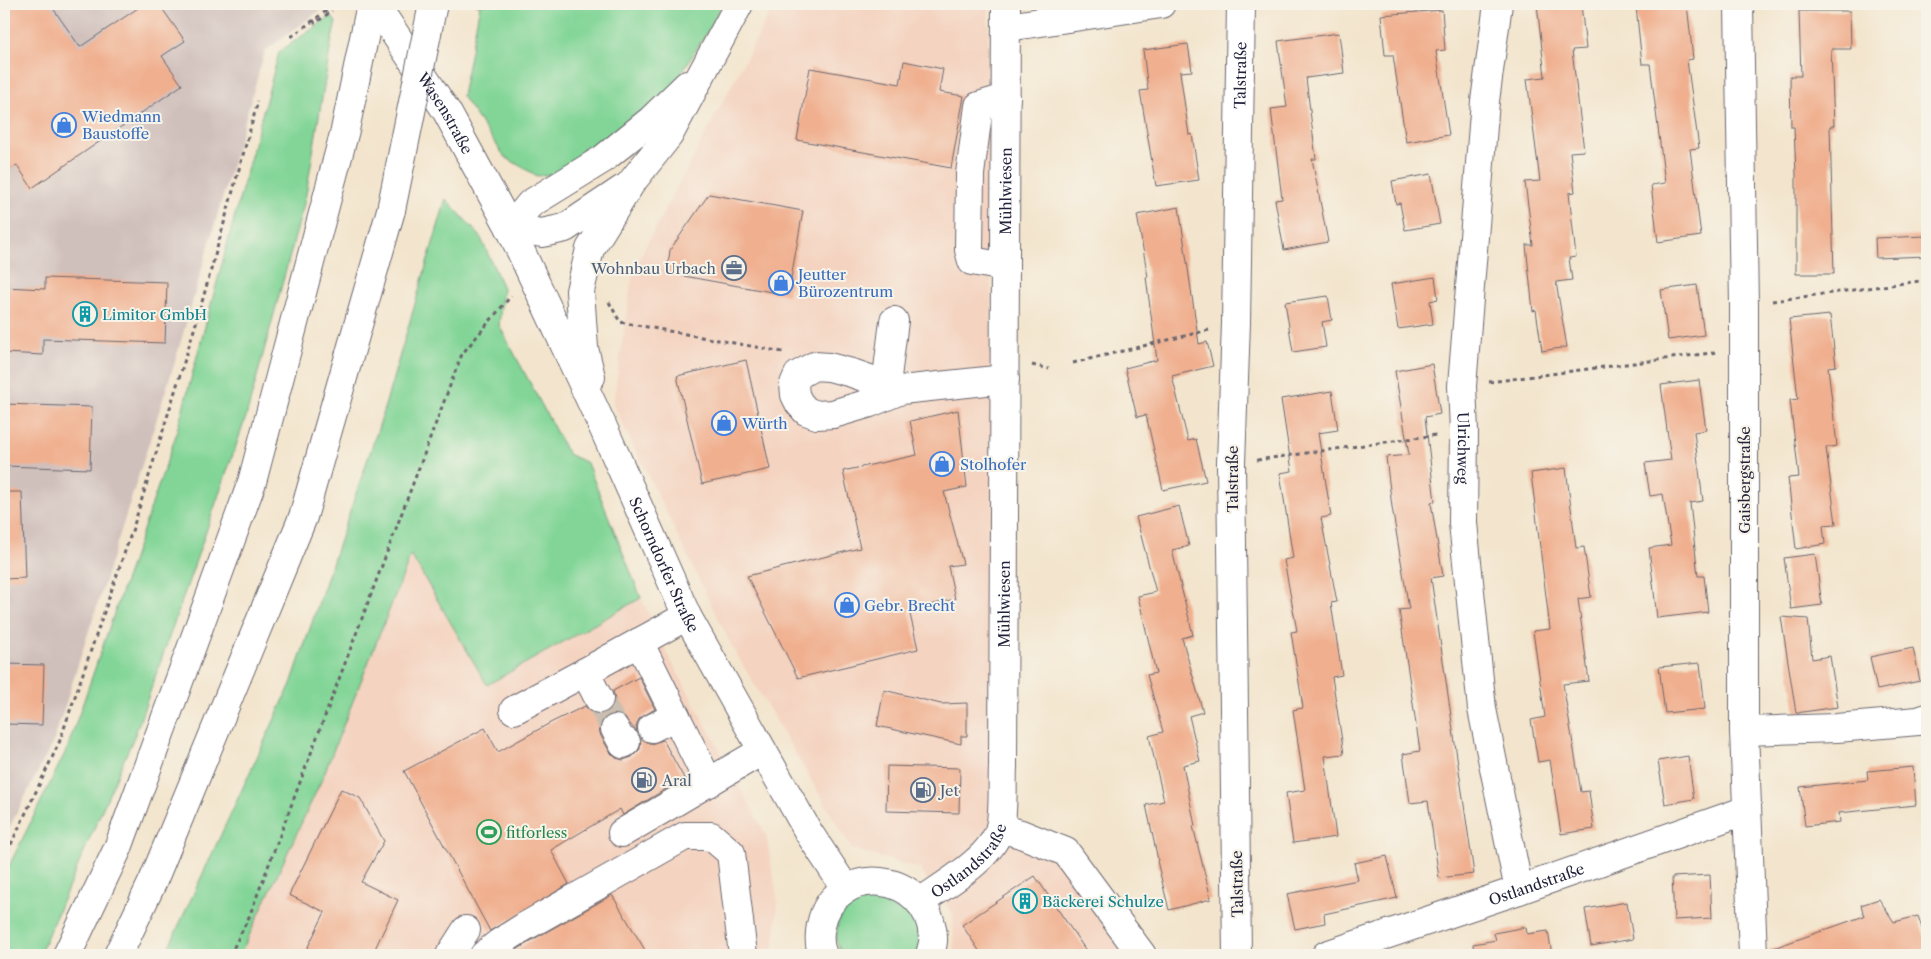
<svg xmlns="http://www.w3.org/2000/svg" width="1931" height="959" font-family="'Libre Caslon Text',serif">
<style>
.built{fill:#f4d3c0}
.industrial{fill:#d0c0bc}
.green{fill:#82d597;stroke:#527c69}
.building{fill:#f0b090}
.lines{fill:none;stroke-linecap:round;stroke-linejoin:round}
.minor-tunnel{stroke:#c9beb0;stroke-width:28;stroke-dasharray:28 14;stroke-linecap:butt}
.minor-casing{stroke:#6b666e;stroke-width:30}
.highway-casing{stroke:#6b666e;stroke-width:30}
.path{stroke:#6b666e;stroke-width:3;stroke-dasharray:4 4;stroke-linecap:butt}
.minor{stroke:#fff;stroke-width:28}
.highway{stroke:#fff;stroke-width:28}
.highway-bridge-casing{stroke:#6b666e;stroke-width:30;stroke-linecap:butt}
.highway-bridge{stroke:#fff;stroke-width:28}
.labels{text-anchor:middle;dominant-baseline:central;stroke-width:4;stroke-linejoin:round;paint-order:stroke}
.street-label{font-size:15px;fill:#22223b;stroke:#f7f3e8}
.shop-label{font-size:15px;fill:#366cbe;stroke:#f7f3e8;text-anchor:start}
.service-label{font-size:15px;fill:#4e5e75;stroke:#f7f3e8;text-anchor:start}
.culture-label{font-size:15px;fill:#0d838f;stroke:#f7f3e8;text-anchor:start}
.leisure-label{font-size:15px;fill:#27864d;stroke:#f7f3e8;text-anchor:start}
</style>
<rect width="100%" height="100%" fill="#f7f3e8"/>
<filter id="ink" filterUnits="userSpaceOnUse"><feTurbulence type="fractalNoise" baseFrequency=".02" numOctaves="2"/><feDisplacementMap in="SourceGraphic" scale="10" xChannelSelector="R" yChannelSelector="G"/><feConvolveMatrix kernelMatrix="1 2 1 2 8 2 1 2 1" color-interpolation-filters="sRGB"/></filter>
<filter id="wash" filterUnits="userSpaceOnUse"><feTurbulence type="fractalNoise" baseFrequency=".0096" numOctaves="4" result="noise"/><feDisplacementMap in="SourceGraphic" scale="20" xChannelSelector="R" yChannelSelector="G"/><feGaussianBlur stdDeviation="1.12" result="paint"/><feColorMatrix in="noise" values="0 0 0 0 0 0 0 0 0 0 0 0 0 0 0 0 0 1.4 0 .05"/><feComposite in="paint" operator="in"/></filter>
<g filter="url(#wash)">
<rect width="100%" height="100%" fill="#f3e5cd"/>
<g class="built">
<path d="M775 4H988L997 802 1066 866 1124 955H954L953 914 919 868 852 849 731 645 613 404 633 270Z"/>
<path d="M412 554 487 685 641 598 667 653 766 835 778 901 773 955H240L322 779Z"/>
</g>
<path class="industrial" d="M4 4H318L322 9 265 51 174 365 54 740 4 838Z"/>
<g class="green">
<path d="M476 4H722L711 26 674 85 568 173 537 176 505 157 462 96 480 5Z"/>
<path d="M331 16 336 22 331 44 305 200 246 417 136 732 39 955H4V876L67 749 175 438 279 52Z"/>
<path d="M446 199 480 236 503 288 499 325 568 454 587 463 641 598 487 685 411 555 322 779 240 955H165L291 684 379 426Z"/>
<path d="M880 892 908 903C916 920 929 937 916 955H842L836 940 838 922 847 907 862 896Z"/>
</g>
<g id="blocks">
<g class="building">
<path d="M4 4H50L80 47 144 4H159L185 41 162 56 182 85 32 188 17 165 4 173Z"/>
<path d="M1537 4H1581L1586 49 1572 50 1584 151 1570 152 1575 192 1569 193 1576 257 1569 258 1572 280 1556 282 1567 347 1542 351 1536 310 1533 311 1526 245H1533L1525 182 1540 181 1527 79 1545 77Z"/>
<path d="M1655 4H1687L1693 59 1687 60 1699 148 1690 149 1701 236 1658 242 1651 185 1665 183 1650 64H1642L1636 6Z"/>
<path d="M1442 10 1445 50 1436 51 1449 135 1406 142 1393 55H1385L1381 15Z"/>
<path d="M1799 11H1850L1851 49H1831L1834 126H1830L1834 274H1796V174L1794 127H1791L1790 76H1801Z"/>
<path d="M1339 33 1344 73 1306 78 1316 159H1312L1328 242 1284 250 1275 200 1282 199 1271 109 1287 107 1278 41Z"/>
<path d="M1188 44 1192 71 1180 72 1189 135 1192 134 1199 180 1156 186 1140 91 1148 90 1143 50Z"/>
<path d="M904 61 943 69 939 92 964 96 951 168 797 140 810 68 900 84Z"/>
<path d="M1431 174 1440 224 1405 230 1400 203 1396 204 1392 181Z"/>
<path d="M709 194 803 211 788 295 667 273 670 250Z"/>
<path d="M1179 207 1199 344 1207 342 1213 366 1172 376 1188 441 1196 439 1206 481 1163 490 1146 415 1137 417 1125 368 1157 360 1146 277H1148L1137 215Z"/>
<path d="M1927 236V256L1876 258 1875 238Z"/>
<path d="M1435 277 1438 299 1430 301 1433 324 1398 329 1391 284Z"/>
<path d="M45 278 167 282 165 343 43 339V355L4 353V287L45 289Z"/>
<path d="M1697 285 1704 335 1668 340 1661 290Z"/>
<path d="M1328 296 1332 320 1322 322 1326 347 1293 352 1285 302Z"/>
<path d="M1830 315 1836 366 1828 367 1837 446 1826 448 1836 524 1823 525 1825 544 1796 549 1788 478 1799 477 1790 400 1798 399 1789 319Z"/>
<path d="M746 360 770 469 702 484 677 376Z"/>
<path d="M1432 364 1440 414 1425 417 1435 502 1431 503 1443 576 1431 578 1474 874 1439 878 1428 801 1410 803 1403 754 1420 751 1399 610 1409 609 1392 507 1386 457 1409 455 1395 371Z"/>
<path d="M1699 380 1706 430 1694 432 1703 501 1690 503 1698 576H1704L1708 612 1657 618 1649 548 1671 545 1663 494 1650 496 1645 463 1671 460 1661 385Z"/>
<path d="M1332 391 1338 430 1318 433 1331 516 1321 518 1337 602 1331 603 1342 675 1332 677 1344 754 1325 756 1336 837 1293 843 1286 793 1305 790 1293 710 1303 708 1291 632 1297 631 1284 560 1293 558 1280 473 1292 471 1281 399Z"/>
<path d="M4 404 92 407 90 469 4 466Z"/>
<path d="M958 410 967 487 944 492 963 564 948 566 955 599 909 610 918 649 798 678 747 576 860 548 843 471 917 455 910 421Z"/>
<path d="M1566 468 1576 548 1584 547 1591 597 1578 599 1589 681 1563 684 1581 792 1589 791 1594 829 1561 834 1550 760 1538 762 1531 720 1545 717 1533 631 1550 629 1531 473Z"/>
<path d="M4 492H22L25 578 4 579Z"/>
<path d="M1179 506 1189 546 1172 550 1193 635 1182 638 1203 712 1189 716 1200 761 1183 765 1195 826H1193L1211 899 1169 910 1157 861 1158 860 1146 805 1164 801 1149 736 1163 732 1147 675 1156 673 1138 596 1156 592 1136 517Z"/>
<path d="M1815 554 1822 605 1791 609 1784 558Z"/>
<path d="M1781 617 1808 619 1812 659 1830 656 1838 707 1796 713Z"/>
<path d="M1913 648 1920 681 1877 690 1870 657Z"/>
<path d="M1700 663 1705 709 1665 713 1659 667Z"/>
<path d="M4 664 44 665 42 725 4 724Z"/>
<path d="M639 677 655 709 639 719 636 727 637 732 623 716 616 713 608 715 602 721 599 729 601 736 610 752 616 758 623 760 632 757 640 749 641 738 651 744 663 740 684 778 623 815 620 809 551 850 569 884 490 931 404 771 485 728 498 752 552 722 585 706 591 712 598 715 606 713 612 708 615 700 613 691Z"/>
<path d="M884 690 941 704 967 703V736H961V744L877 726Z"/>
<path d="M1688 756 1694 799 1665 804 1658 761Z"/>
<path d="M887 766 960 768 959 813 886 811Z"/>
<path d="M1913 767 1916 805 1839 813 1840 822 1805 826 1800 787 1868 780 1867 771Z"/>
<path d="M341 789 360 798 384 841 361 882 398 900 372 955H304L325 912 289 895Z"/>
<path d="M1387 856 1397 898 1324 914 1325 923 1295 929 1287 894 1358 880 1354 863Z"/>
<path d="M1710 875 1712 918 1674 920 1672 877Z"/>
<path d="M1035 876 1089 955H982L962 925Z"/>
<path d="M612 895 648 955H509L532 940Z"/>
<path d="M1879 899 1894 922 1918 916 1927 943V955H1768V950L1864 916 1861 905Z"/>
<path d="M1627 902 1633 939 1591 946 1585 909Z"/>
<path d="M1526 927 1527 934 1548 931 1552 955H1474L1473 944 1496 940 1494 933Z"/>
</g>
</g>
</g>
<g filter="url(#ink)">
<use href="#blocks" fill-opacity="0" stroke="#6b666e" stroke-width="1"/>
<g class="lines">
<path class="minor-tunnel" d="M599 699 615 729"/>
<defs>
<g id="minor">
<path id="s1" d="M375 4 447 112 510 228 602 425 687 616 809 833 846 889"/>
<path id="s2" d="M1498 4 1485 101 1462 386 1464 431 1463 523 1482 709 1519 890"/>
<path d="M1739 4 1744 305V731L1753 955"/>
<path d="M1007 27 1161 4"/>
<path d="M510 228 530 204 603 159 651 120 687 85"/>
<path d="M510 228 542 233 565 228 623 189"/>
<path d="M1005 267 972 261 969 250 970 174 979 106 1006 98"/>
<path d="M591 377 584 348 580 291 590 249 631 183 669 135 739 4"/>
<path d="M886 385 894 321"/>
<path d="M901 390 870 403 833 414 817 415 806 411 799 403 795 395 794 384 798 375 814 366 829 367 852 373 901 390 1005 379"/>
<path d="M639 642 709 783"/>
<path d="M599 699 585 672 687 616"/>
<path d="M514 710 585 672"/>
<path d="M652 728 676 716"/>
<path d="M615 729 623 744 626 742"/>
<path d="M1744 731 1837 728 1918 721 1927 718"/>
<path d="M1000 828 1021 834 1066 852 1142 955"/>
<path d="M622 833 762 751"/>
<path id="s3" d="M920 902C944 885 993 858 1000 827 1004 810 1002 784 1003 766L1006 4"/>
<path d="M450 955 466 930"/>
<path d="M484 955 499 943 524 927 685 836H711L731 853 743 955"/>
<path d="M823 955C819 946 819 935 821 925 834 861 929 870 933 937 934 942 931 950 930 955"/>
<path id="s4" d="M1237 955 1231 463 1236 323 1241 4"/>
<path id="s5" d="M1326 955 1519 890 1747 810"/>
</g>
<g id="highway">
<path d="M67 955 118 848 252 482 345 130 371 4"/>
<path d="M118 955 153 881 303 517 391 210"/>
</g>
</defs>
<use href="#minor" class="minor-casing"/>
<use href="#highway" class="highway-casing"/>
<g class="path">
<path d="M313 20 315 23 332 11"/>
<path d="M291 37 330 8"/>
<path d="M1772 301 1927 280"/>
<path d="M609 302 620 322 783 352"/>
<path d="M1073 363 1209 330"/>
<path d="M1032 365 1049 369"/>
<path d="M1489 382 1718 352"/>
<path d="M1257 460 1436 435"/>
<path d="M4 859 59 743 133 528 197 320 258 101"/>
<path d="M230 955 249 917 462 354 511 296"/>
</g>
<use href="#minor" class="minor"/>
<use href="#highway" class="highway"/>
<defs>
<path id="highway-bridge" d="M391 210 433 4"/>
</defs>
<use href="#highway-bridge" class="highway-bridge-casing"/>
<use href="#highway-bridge" class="highway-bridge"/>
</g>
</g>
<defs>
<symbol id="shop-ring" viewBox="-11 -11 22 22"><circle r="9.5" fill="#f7f3e8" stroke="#3f7fe0" stroke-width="1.5"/><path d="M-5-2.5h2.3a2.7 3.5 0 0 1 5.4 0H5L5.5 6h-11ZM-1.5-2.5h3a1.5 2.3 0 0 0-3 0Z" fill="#3f7fe0"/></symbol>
<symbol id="office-ring" viewBox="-11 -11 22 22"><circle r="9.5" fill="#f7f3e8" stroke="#5c6f8a" stroke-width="1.5"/><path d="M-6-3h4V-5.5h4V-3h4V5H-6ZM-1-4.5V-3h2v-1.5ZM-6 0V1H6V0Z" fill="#5c6f8a"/></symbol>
<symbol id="building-ring" viewBox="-11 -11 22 22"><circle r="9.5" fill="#f7f3e8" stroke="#0f9aa8" stroke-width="1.5"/><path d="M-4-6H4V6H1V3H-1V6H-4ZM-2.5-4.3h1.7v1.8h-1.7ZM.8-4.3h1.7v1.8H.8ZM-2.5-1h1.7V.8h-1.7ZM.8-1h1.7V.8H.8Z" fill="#0f9aa8"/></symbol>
<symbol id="fuel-ring" viewBox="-11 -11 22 22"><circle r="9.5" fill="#f7f3e8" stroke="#5c6f8a" stroke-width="1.5"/><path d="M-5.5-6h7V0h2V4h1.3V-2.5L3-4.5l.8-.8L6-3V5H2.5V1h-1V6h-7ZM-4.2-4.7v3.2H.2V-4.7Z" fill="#5c6f8a"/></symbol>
<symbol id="stadium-ring" viewBox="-11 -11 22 22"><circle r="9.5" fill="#f7f3e8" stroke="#2e9e5b" stroke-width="1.5"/><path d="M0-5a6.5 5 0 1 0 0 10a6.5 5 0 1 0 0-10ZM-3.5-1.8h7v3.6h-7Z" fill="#2e9e5b"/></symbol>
</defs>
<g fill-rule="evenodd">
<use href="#shop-ring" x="50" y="111" width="28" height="28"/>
<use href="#office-ring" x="720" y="254" width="28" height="28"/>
<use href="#shop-ring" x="767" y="269" width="28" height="28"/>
<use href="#building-ring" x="71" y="300" width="28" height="28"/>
<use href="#shop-ring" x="710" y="409" width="28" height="28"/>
<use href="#shop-ring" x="928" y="450" width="28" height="28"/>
<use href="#shop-ring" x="833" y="591" width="28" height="28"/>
<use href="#fuel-ring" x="630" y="766" width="28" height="28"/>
<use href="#fuel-ring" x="909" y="776" width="28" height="28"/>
<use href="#stadium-ring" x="475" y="818" width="28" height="28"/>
<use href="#building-ring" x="1011" y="887" width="28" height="28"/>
</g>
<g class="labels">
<g class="street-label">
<text stroke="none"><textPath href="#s4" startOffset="880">Talstraße</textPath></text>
<text stroke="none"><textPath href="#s1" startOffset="130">Wasenstraße</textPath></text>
<text stroke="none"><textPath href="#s3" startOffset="748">Mühlwiesen</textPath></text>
<text stroke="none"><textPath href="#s2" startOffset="446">Ulrichweg</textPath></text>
<text transform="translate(1232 479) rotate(-90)">Talstraße</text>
<text transform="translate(1744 480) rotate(-90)">Gaisbergstraße</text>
<text stroke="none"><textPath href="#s1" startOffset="632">Schorndorfer Straße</textPath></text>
<text stroke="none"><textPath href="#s3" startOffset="335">Mühlwiesen</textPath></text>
<text stroke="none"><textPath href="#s3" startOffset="65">Ostlandstraße</textPath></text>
<text transform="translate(1237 884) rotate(-91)">Talstraße</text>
<text stroke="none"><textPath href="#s5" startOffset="222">Ostlandstraße</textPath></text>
</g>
<g class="shop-label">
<text x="82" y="116">Wiedmann<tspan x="82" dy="17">Baustoffe</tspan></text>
<text x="798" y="274">Jeutter<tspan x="798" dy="17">Bürozentrum</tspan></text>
<text x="742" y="423">Würth</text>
<text x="960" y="464">Stolhofer</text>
<text x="864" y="605">Gebr. Brecht</text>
</g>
<g class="service-label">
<text x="716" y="268" text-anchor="end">Wohnbau Urbach</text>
<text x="662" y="780">Aral</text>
<text x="940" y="790">Jet</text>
</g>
<g class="culture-label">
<text x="102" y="314">Limitor GmbH</text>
<text x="1042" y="901">Bäckerei Schulze</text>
</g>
<g class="leisure-label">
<text x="506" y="832">fitforless</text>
</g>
</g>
<rect width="1931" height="959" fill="none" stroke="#f7f3e8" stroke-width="20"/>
</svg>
